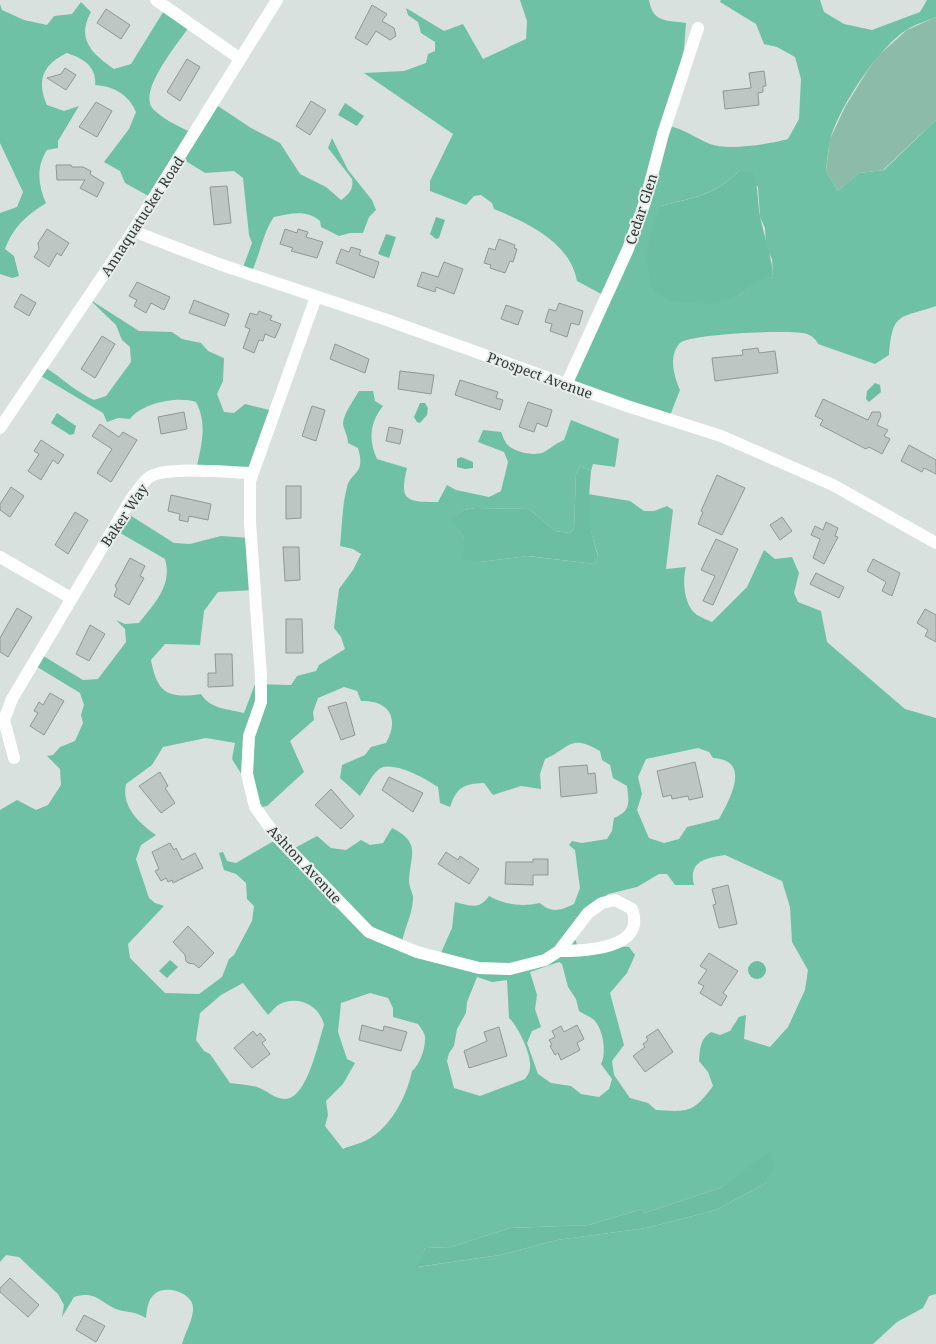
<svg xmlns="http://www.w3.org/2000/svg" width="936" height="1344" font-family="'Noto Serif',serif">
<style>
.green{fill:#8dbbaa}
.forest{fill:#6fc1a5;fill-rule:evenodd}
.water{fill:#6cbea3}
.building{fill:#bdc6c3;stroke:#909895}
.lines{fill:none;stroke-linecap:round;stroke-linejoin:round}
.minor{stroke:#fff;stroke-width:12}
.labels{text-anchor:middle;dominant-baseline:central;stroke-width:4;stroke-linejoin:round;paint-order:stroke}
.street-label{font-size:14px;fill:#313433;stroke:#e5eeeb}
</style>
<rect width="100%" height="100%" fill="#d8e1dd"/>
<path class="green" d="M936 17V120L883 170 859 173 838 191 826 171 830 139 845 107 866 73 879 55 907 30Z"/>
<g class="forest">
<path d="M520 0H649C653 23 666 20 686 23L684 49 667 125C685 130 694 137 710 144 728 151 770 144 788 139L799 119 801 79 795 57 777 47 764 44 756 24 720 2 721 0H820L824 12 844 24 872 30 920 12 927 0H936V17C927 21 916 24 908 29 880 45 837 110 830 141 828 151 827 161 826 171L838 191 859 173 884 170 936 120V306C899 319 893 311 889 355L875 364 818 344C816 339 812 336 807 334 793 329 689 334 680 343 668 356 674 376 680 390L669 418 572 386 605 296 577 281C570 242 527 223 494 209L492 203 481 195 474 196 466 205 430 191V181L453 134 364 73 404 71 426 63 428 54 435 51V42L421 33 418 22 408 15 406 8 444 31 463 24 483 59 526 39 527 21ZM739 171 758 187 760 217 765 228 766 247 772 259 773 277 758 280 738 296 674 301 661 206C691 198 716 195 739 171Z"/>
<path d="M81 2 91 12C76 39 92 54 114 69L131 64 165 9 191 24C180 41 135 93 154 110 164 120 181 127 194 134L215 104 251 128 280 143 300 174 326 187 341 200C349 194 354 189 352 179L328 148 332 138 348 170 372 200 376 210 369 217 363 233H350L339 236 321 227 320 221C306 209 290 214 274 217 264 230 260 254 252 271L242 270 252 243 249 235 243 178 234 171 205 173 181 158 152 198 125 183 120 171 104 162 129 129 136 112C129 95 114 86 95 85 97 66 82 58 67 53 43 64 36 81 47 105L64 111 79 106 58 141V148L47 150C36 167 38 185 46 203 26 216 14 226 5 249L14 256 19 276 12 278 0 274V213L17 207 23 192 0 143V4L2 10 24 20 47 25 54 16 72 14Z"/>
<path d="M89 299 139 331 172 332 182 339 201 343 208 351 224 358 223 381 217 394 224 412 234 413 245 404 274 411 253 473 196 471C201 446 208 425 196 402 178 396 142 403 130 419L118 418 107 422 103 413 41 376 43 366C61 377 76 392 94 400L106 396 131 362 130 347 122 340 116 325Z"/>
<path d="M359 391H373L375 401 383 406C370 422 368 440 377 459L407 468C399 501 406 502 438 502L447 485 456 490 489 497 501 491 508 462 504 452 478 442 483 430 501 432C503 436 504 440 506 443 512 452 534 457 544 452 550 449 556 443 564 440L571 420 619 439 615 467 593 464 591 471 580 466 576 474 574 529 570 533 555 531 529 509 476 508 464 510 452 519 479 562 527 556 595 564 598 555C591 534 587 517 588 494L630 501 644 511H654L667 506 673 510 666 569 686 567C682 581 684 606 697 615 702 618 708 620 712 622L747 587 764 550 775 559 792 557 799 573 794 593 798 602 821 611 827 642 905 709 936 718V1294L929 1296 923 1308 897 1322 873 1344H182C185 1333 194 1318 193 1307 192 1293 167 1285 156 1293 148 1298 147 1309 146 1318 134 1311 130 1313 119 1310 99 1303 97 1290 74 1297L62 1317 64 1305 58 1294 19 1257 6 1255 0 1262V810L17 800 36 810 48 805 61 785 60 769 47 756 53 755 60 747 75 741 83 723 81 715 84 705 80 693 34 665 40 654 83 680 98 679 126 642 125 629 116 620 125 624 139 623C154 604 173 585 165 559L115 530 125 512 174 543 190 544 221 536 250 538 254 590 218 592 204 611 200 645 165 644 151 660C157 693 168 699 201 694 210 709 228 709 244 713L255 684 291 685 297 676 316 671 319 665 345 649 341 637 334 628 339 589 353 570 361 554 353 549 340 546C342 527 342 506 347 487 351 471 366 475 358 448L348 443C348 436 344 430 343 424 343 414 354 400 359 391ZM344 687 357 691 361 701C389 700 400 718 386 743L371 747 365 755 342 765 340 778 360 796C366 788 371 776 378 770 389 758 427 779 438 787L440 803 450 807C457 787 463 784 484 783L493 795 521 786 541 789 540 774 545 759C570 748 570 733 600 751L602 760 610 765 613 778 627 786C629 803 631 811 614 818L612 831 607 839 582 843 572 841 569 845 575 850 580 888 574 904C561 910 552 914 540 903 522 907 505 905 489 896 479 910 471 906 455 902L452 928 440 955 402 942C405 927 412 915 413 900 414 894 409 888 409 881 410 855 422 843 392 828L383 843 370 845 361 840 346 850 331 848 317 836 291 850 277 839 236 863 227 861 223 852 219 853 224 870 236 874 246 883 247 899 254 906 252 921 234 955 229 959 222 977 199 994 165 993 130 958 128 944 164 906 155 903 149 898 136 859 141 845 156 835C139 823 121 806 126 784L152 765 163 747 206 738 235 743 232 759 262 807 267 806 304 772 290 741 314 720 313 712 318 698ZM698 748 709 752 713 758C752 760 730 799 719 819L687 827 679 839 664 843 649 838 637 810 642 794 638 777 646 759ZM725 855 782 881 790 907 792 942 808 970 805 990 788 1027 770 1047 744 1039 746 1015 739 1017 730 1031 720 1035 711 1032C700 1039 700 1049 699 1061L708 1072 713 1086C693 1113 688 1112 656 1110L648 1103 630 1098 614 1075 612 1061 624 1045 610 993 627 973 635 955 629 947 615 946 582 956 572 932 586 910 608 894 637 887 659 874H667L675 885H694C688 861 706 858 725 855ZM559 962 562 964 568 987 576 999 579 1011C583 1014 589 1016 593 1019 603 1028 607 1052 601 1064L612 1079 609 1089 599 1097 581 1094 571 1086 551 1083 538 1074 527 1043 532 1031 541 1027 535 1009 537 995 530 972ZM477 977 492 982 507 980 509 1018C518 1026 532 1055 530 1068 530 1072 527 1076 525 1079L480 1096 454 1088 447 1061 449 1053 454 1046 457 1029 466 1013 467 1002ZM243 983 268 1015C272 1011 276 1006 280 1004 299 995 320 1006 324 1025 318 1043 307 1099 285 1099 274 1099 267 1090 257 1087 248 1085 239 1084 230 1083L210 1054 204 1051 196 1040 200 1013 221 995ZM370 993 388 998 393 1008V1017L418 1024C420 1027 424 1032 425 1036 426 1047 420 1065 412 1071 407 1095 393 1123 372 1137 364 1143 352 1145 343 1149L325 1126 328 1115 326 1101 343 1084 355 1063 347 1059 338 1032 341 1003ZM743 1172 766 1183 716 1210 646 1228 557 1240 500 1255 418 1267 425 1248 451 1247 510 1228 589 1225 642 1209 645 1213 720 1188Z"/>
</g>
<g class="water">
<path d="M345 103 364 116 357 126 338 115Z"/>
<path d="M739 171 753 173C759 188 757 201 760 216 764 237 772 256 773 277L758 281 738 296 711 304 673 302 653 291C643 255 647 239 661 206 692 198 716 195 739 171Z"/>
<path d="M436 217 445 220 439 238 436 239 430 234Z"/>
<path d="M386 234 396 237 389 258 378 254Z"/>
<path d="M875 383 880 385 881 392 869 402 866 399 867 391Z"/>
<path d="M420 403H425L428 408 427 415 420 423 417 422 414 417Z"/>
<path d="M57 413 76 426 74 434 70 435 51 423Z"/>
<path d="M461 457 473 462V468L465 469 457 467V459Z"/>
<path d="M580 466 591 471C588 506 587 522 598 556L595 564 528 556 479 562 463 559 464 538 451 519 464 510 476 508 529 509 555 531 570 533 574 529 576 474Z"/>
<path d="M170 960 178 967 167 978 159 971Z"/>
<circle cx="757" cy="970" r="9"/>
<path d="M770 1151 775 1166 766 1183 716 1210 646 1228 557 1240 500 1255 417 1267 425 1248 451 1247 510 1228 589 1225 642 1209 645 1213 720 1188Z"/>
</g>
<g class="building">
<path d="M372 5 387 14 382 21 394 28 396 36 390 40 376 31 367 45 355 38Z"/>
<path d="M106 9 130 25 121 39 97 23Z"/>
<path d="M187 59 200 67 180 101 167 92Z"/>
<path d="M65 68 76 75 66 90 47 78 61 74Z"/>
<path d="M764 71 766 86H763V92L758 93 759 105 725 109 723 91 751 88 749 73Z"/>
<path d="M311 101 326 110 310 135 296 126Z"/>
<path d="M96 102 112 111 97 137 79 127Z"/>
<path d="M56 165H71L72 167H83L91 171 90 174 104 183 97 197 80 188 85 180H57Z"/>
<path d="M227 186 231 223 214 225 210 187Z"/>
<path d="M47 229 69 243 61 256 57 253 49 267 34 257 39 249 38 243Z"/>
<path d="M285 229 297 233 298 229 308 232 306 237 323 242 317 258 291 251 293 248 280 244Z"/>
<path d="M499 239 515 245 514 248 517 249 513 262 510 261 505 273 490 268 491 265 484 263 489 248 495 250Z"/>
<path d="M351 247 361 250 359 255 379 262 374 278 336 263 341 249 349 252Z"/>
<path d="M444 262 463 269 454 294 436 287 435 292 417 286 422 272 438 277Z"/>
<path d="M137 282 170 297 164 310 151 303 146 313 134 306 137 300 129 296Z"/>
<path d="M21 294 36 303 29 316 14 307Z"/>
<path d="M194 300 229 314 225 326 189 313Z"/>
<path d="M559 303 583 311 579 325 571 323 567 337 550 331 552 324 545 322 549 309 556 311Z"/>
<path d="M506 305 523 311 518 325 501 319Z"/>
<path d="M259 311 272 316 270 320 281 324 275 338 265 334 263 341 259 340 254 353 243 348 250 329 245 327 250 313 257 315Z"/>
<path d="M102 336 115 344 95 378 81 369Z"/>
<path d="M335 344 369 359 365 373 330 359Z"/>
<path d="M758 348 759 353 775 351 778 373 715 381 712 358 743 355 742 350Z"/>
<path d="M400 371 434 375 431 394 398 389Z"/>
<path d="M460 380 498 392 496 398 503 400 500 410 455 395Z"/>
<path d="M823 399 868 420 872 412H880L881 416 877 425 888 430 884 436 890 439 882 454 869 447 866 449 820 425 823 420 815 416Z"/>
<path d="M528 402 552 410 547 427 537 423 534 432 519 427Z"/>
<path d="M312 406 325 410 316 441 302 436Z"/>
<path d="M184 412 187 429 161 434 158 417Z"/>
<path d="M100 424 119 437 123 432 137 440 111 482 97 473 112 449 92 436Z"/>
<path d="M389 427 403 430 400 444 386 441Z"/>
<path d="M41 440 64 455 58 464 53 460 41 480 28 471 39 454 34 451Z"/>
<path d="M909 445 936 460V474L924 468 922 472 901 461Z"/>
<path d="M717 475 745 488 722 535 698 524 703 512 701 511Z"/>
<path d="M286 486H301V518L286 519Z"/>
<path d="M11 487 24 496 10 517 0 510V504Z"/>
<path d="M171 495 211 504 208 520 189 516 188 522 179 520 180 514 168 511Z"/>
<path d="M75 512 88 520 68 554 55 545Z"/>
<path d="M782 517 792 531 780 540 770 525Z"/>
<path d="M826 522 838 528 835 536 838 537 824 564 813 558 820 539 811 535 815 526 823 530Z"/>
<path d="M716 539 738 549 713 605 703 601 715 576 701 570Z"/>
<path d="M283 547H299L300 580 285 581Z"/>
<path d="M130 558 145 566 140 576 144 578 129 605 114 596 117 589 115 586Z"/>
<path d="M873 559 900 573 892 596 882 591 886 582 867 571Z"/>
<path d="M816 573 844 587 839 598 810 584Z"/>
<path d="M17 608 32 617 8 657 0 652V638Z"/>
<path d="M925 609 936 615V642L925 636 928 630 917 623Z"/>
<path d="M286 619H302L303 653H286Z"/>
<path d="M90 625 105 634 89 661 76 654Z"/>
<path d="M215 654H232L233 686 208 687V673H216Z"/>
<path d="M50 693 64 701 44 735 30 726 38 713 34 711 39 702 43 705Z"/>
<path d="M346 702 355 735 341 740 328 707Z"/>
<path d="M695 762 703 797 689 800 688 796 672 799 671 795 663 797 657 771Z"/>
<path d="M587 765 588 774 595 773 597 793 561 797 559 767Z"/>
<path d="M160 772 168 786 165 788 175 803 161 813 139 786Z"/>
<path d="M389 777 423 793 413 812 382 790Z"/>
<path d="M331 789 354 816 341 829 315 805Z"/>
<path d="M170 843 174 850 176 848 182 860 195 853 203 868 173 883 172 880 168 882 166 878 161 881 155 871 159 869 152 852Z"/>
<path d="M446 852 458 860 460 856 479 869 469 884 438 864Z"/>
<path d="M533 859H548V875H533V885L505 884 506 862H533Z"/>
<path d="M728 885 737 924 719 928 713 905 716 904 712 889Z"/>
<path d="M188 926 214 953 199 968 194 964 188 963 186 961 185 955 173 942Z"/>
<path d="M709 953 738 971 723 993 727 996 721 1006 700 993 704 986 698 983 707 970 700 966Z"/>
<path d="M362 1025 383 1031 384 1026 407 1032 401 1051 359 1040Z"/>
<path d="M577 1025 584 1039 577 1043 580 1050 561 1060 558 1053 555 1055 550 1046 552 1045 549 1040 555 1037 552 1031 561 1026 564 1032Z"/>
<path d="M499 1027 507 1056 469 1068 464 1051 487 1041 484 1032Z"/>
<path d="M658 1029 673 1052 645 1072 633 1056 645 1047 643 1044 648 1040 646 1037Z"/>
<path d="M253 1031 257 1036 260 1033 266 1040 262 1043 270 1054 252 1068 234 1048Z"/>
<path d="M10 1278 39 1305 28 1317 0 1292V1288Z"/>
<path d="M84 1315 105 1326 96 1342 76 1330Z"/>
</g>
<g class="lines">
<g class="minor">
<path d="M156 0 239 58"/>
<path d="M133 231 219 264 387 320 627 406 721 436 833 485 936 543"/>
<path d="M316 297 250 481V523L261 676V702L249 736 247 774 255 807 276 836 369 932 417 952 479 968 510 969 545 960 559 951 588 913 602 903 615 900 632 909C647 949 585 951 559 951"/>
<path d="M566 385 628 249 645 202 663 134 698 28"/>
<path d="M0 428 133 231 277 0"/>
<path d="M0 557 71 598"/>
<path d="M14 758 4 720 12 699 131 499C136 492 142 484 148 478 163 465 231 473 252 473"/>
</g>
</g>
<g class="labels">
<g class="street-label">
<text transform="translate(641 209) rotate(-72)">Cedar Glen</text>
<text transform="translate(142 216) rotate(-57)">Annaquatucket Road</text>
<text transform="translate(540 375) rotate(20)">Prospect Avenue</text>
<text transform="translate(124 515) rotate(-56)">Baker Way</text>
<text transform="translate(305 864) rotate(47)">Ashton Avenue</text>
</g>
</g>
</svg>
